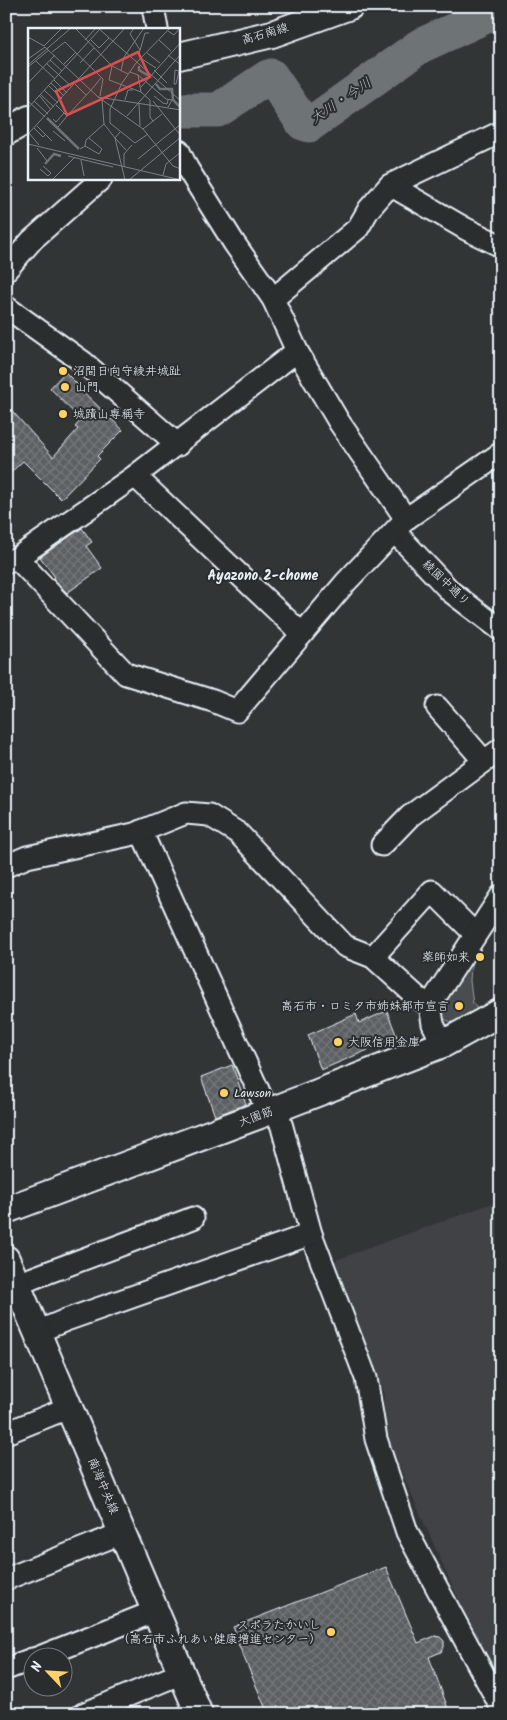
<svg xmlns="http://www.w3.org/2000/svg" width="507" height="1720" font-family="Kalam,'Klee One',sans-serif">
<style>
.built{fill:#3f4244}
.green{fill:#494d4f;stroke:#989fa4}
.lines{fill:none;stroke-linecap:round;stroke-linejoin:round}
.river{stroke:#6e7376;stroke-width:35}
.building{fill:url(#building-cross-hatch);stroke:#e8f1f8}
.minor-casing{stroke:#e8f1f8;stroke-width:25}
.tertiary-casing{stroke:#e8f1f8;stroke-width:30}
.minor{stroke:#2a2d2e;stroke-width:21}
.tertiary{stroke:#2a2d2e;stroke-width:26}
.poi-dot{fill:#ffd166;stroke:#2a2d2e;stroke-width:2}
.labels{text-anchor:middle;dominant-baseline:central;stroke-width:4;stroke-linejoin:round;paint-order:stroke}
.street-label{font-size:12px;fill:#e8f1f8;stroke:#2a2d2e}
.poi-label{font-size:12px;fill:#e8f1f8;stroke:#2a2d2e;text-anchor:start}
.water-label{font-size:14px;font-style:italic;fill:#b1b8be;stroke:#2a2d2e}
.neighbourhood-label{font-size:14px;font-weight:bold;fill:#e8f1f8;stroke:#2a2d2e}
.inset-river{fill:none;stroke:#6e7376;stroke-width:2.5}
.inset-road{fill:none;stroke:#7b8084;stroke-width:1}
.view{fill:#da5052;fill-opacity:0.15;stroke:#da5052;stroke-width:2.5}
.inset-edge{fill:none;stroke:#e8f1f8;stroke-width:2.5}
</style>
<defs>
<pattern id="building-cross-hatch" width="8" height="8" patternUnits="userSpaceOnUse" patternTransform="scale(1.25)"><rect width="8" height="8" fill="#5c6063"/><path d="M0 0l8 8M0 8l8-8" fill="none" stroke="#73777a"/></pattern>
</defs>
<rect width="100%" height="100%" fill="#323536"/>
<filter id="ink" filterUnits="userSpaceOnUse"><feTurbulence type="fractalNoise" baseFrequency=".02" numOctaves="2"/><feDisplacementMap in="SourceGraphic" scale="10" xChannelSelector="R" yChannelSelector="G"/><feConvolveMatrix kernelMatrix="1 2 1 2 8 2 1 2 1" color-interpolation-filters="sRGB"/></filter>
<g filter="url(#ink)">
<path class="built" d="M501 1200V1695L384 1433V1394L333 1261Z"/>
<path class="green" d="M472 950 470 981 473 1004 476 1007 479 1014 454 1024 443 1018 440 1009Z"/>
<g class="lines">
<path class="river" d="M179 110H218L268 77 271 76 303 123 309 125 420 46 490 14"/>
</g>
<g class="building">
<path d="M65 372 80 387 79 388 123 430 97 456 100 459 61 499 23 461 6 477V404L53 457 78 429 75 427 81 420 50 388Z"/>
<path d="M82 528 92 542 86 546 102 568 67 593 53 578 55 577 40 557Z"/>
<path d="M387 1011 397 1037 368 1048V1050L321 1070 308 1035 356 1014 359 1023Z"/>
<path d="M232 1065 246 1104 215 1116 201 1077Z"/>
<path d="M386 1567 418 1643 435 1636 440 1637 444 1641V1647L441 1652 429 1657 450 1714H268L237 1641 239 1640 233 1627Z"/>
</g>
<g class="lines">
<defs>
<g id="minor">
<path d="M153 6 157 29"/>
<path d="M179 151 187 168 234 243 273 299 297 351 339 422 406 519"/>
<path d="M390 185 501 132"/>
<path d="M6 270 32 240 101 179"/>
<path d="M273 299 358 228 369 209 390 185 466 229 501 246"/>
<path d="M6 307 83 362 178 445"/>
<path d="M135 476 302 634"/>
<path d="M395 532 451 592 501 630"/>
<path d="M17 558 126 674 213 701 237 711 346 582 406 519 501 453"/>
<path d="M6 562 17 558 135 476 297 351"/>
<path d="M437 707 484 761"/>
<path d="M141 831 268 1112"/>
<path d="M382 845 410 816 501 749"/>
<path d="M6 866 27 857 134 834 186 813 209 815 238 833 345 946 373 957 418 998 430 1005"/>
<path d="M373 957 432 891 475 934"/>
<path d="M443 1044 433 1024 430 1005 501 896"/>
<path d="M276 1109 282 1127 311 1234 366 1378 376 1439 407 1532 501 1707"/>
<path d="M17 1284 193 1218"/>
<path d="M37 1332 66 1320 311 1234"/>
<path d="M6 1433 70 1407"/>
<path d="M6 1579 122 1533"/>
<path d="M37 1658 156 1611"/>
<path d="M6 1669 32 1659"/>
<path d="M83 1714 182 1673"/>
</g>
<g id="tertiary">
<path d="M179 56 272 34 350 6"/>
<path d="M6 132 29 119"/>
<path d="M6 1210 276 1109 443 1044 501 1012"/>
<path d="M6 1259 199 1714"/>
</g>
</defs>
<use href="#minor" class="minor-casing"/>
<use href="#tertiary" class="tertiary-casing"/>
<use href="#minor" class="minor"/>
<use href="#tertiary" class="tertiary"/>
</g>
</g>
<g class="poi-dot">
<circle cx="63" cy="371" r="5"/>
<circle cx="65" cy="387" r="5"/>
<circle cx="63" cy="414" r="5"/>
<circle cx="480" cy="957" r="5"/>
<circle cx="459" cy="1006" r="5"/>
<circle cx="338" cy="1042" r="5"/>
<circle cx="224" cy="1093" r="5"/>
<circle cx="331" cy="1632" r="5"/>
</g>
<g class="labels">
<g class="street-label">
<text transform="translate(265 34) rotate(-16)">高石南線</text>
<text transform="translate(446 583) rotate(44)">綾園中通り</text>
<text transform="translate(256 1117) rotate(-20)">大園筋</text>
<text transform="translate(103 1486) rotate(67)">南海中央線</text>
</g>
<g class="poi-label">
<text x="73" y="371">沼間日向守綾井城趾</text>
<text x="75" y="387">山門</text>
<text x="73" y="414">城蹟山専稱寺</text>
<text x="470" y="957" text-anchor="end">薬師如来</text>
<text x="449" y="1006" text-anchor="end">高石市・ロミタ市姉妹都市宣言</text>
<text x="348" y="1042">大阪信用金庫</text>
<text x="234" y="1093">Lawson</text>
<text x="321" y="1625" text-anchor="end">スポラたかいし<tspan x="321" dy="14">（高石市ふれあい健康増進センター）</tspan></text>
</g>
<g class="water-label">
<text transform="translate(341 101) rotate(-34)">大川・今川</text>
</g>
<g class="neighbourhood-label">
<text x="263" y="576">Ayazono 2-chome</text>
</g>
</g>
<g transform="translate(28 28)">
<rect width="152" height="152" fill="#323536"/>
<path class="inset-river" d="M111 38V42L121 48M128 56 132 61H144L145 72 153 80M19 90 51 121M17 136 26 126 33 128"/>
<path class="inset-road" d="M47 0 84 38 100 46M70 0 153 73M106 0 102 6 112 22M140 3 146 7 152 0M0 9 16 18 34 0M57 12 68 0M63 12 71 20 81 10M131 12 143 23M24 24 37 14 75 51 72 68M119 25 132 35M111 26 117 5H121M140 27 153 37M0 31 17 19 70 69 115 101 145 138 153 141M114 31 128 40M22 32 34 43M8 33 27 51M18 35 44 59M52 35 66 20M36 36 48 24M0 37 43 0M84 38 81 52 113 64 122 72V89L125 93M0 39 21 22M126 42 139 55M147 42 151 43 148 56H146ZM93 43 96 29 116 0M102 44 110 47 113 64M110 47 138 71 144 72 140 79M26 52 39 65M0 55 27 27M23 55 36 68M94 55 82 81V95L107 115 120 106M94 55 108 35 142 0M47 56 58 67M20 57 34 71M113 59 153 14M16 62 30 75M63 62 73 50M12 66 26 79M11 67 23 82M126 68 135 75 139 76 140 72M70 69 153 82M74 72 76 96 87 110 97 152M97 72 100 62H105M0 73 17 89M6 73 20 86M125 73 153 108M111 75 112 98M28 77 39 88 30 99M0 80 72 1M39 88 63 62M99 88 153 26M25 91 28 94 36 85M9 98 24 113M6 100 15 109 18 106M115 101 134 86M25 103 37 113M92 104 87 110 98 122M1 105 11 117M0 106 97 0M0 116 153 152M57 118 58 112 76 96M9 120 19 133M52 121 57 118 71 126 74 121 61 110M40 128 85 139M110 131 153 96M53 132 56 148M96 138V126L104 117M12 141 20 148 23 145 15 138M135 147 138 136 153 124M24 152 46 130M101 152 153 109"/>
<path class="view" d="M110 24 122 49 39 87 28 63Z"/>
<rect width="152" height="152" class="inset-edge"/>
</g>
<rect width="507" height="1720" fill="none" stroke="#2a2d2e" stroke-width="25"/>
<rect x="12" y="12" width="482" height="1695" fill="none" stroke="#e8f1f8" stroke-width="2" filter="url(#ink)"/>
<g transform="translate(48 1672) rotate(295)"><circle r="24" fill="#2a2d2e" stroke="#767b7f"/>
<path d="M0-4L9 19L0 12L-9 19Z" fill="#ffd166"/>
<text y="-8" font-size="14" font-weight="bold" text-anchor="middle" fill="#e8f1f8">N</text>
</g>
</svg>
